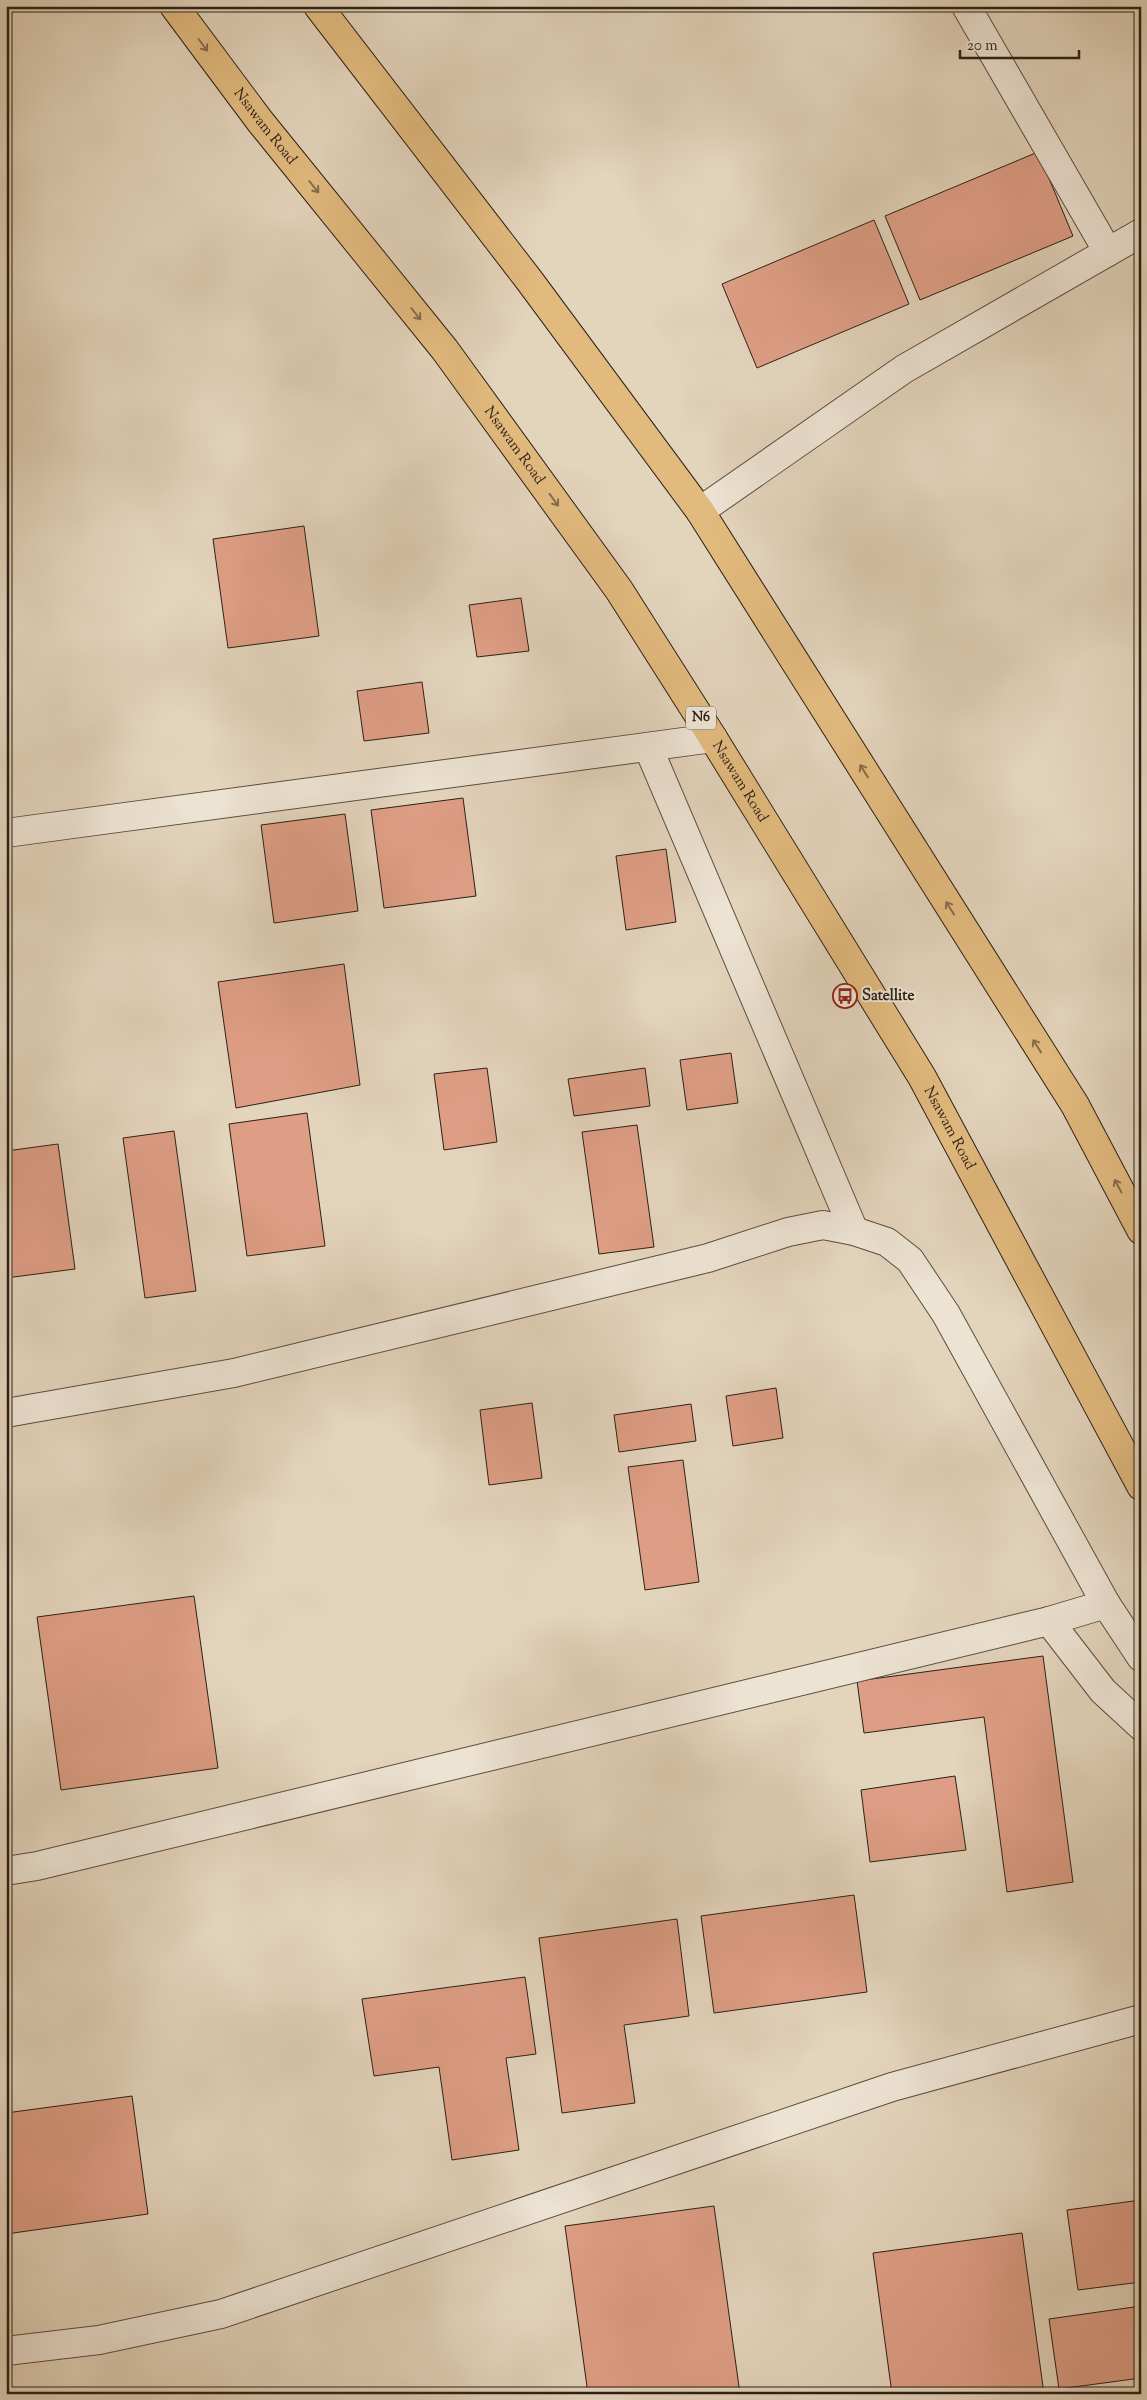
<svg xmlns="http://www.w3.org/2000/svg" width="1147" height="2400" font-family="'Sorts Mill Goudy',serif">
<style>
.building{fill:#de9e85;stroke:#2c2016}
.lines{fill:none;stroke-linecap:round;stroke-linejoin:round}
.minor-casing{stroke:#5a4d40;stroke-width:30}
.trunk-casing{stroke:#2c2016;stroke-width:30}
.minor{stroke:#ede3d3;stroke-width:28}
.trunk{stroke:#e2ba7e;stroke-width:28}
.oneway{stroke:#876d4a}
.labels{text-anchor:middle;dominant-baseline:central;stroke-width:4;stroke-linejoin:round;paint-order:stroke}
.shield{fill:#ede3d3;stroke:#665a4f;stroke-width:1}
.shield-label{font-size:14px;font-weight:bold;fill:#2c2016}
.street-label{font-size:15px;fill:#2c2016;stroke:#ede3d3}
.poi-label{font-size:15px;font-weight:bold;fill:#2c2016;stroke:#ede3d3;text-anchor:start}
</style>
<rect width="100%" height="100%" fill="#e3d4bc"/>
<filter id="stains"><feTurbulence type="fractalNoise" baseFrequency=".004" numOctaves="4"/><feColorMatrix values="0 0 0 0 .2 0 0 0 0 .09 0 0 0 0 .02 0 0 0 .5 -.17"/></filter>
<radialGradient id="worn" r=".72"><stop offset=".6" stop-color="#630" stop-opacity="0"/><stop offset="1" stop-color="#630" stop-opacity=".3"/></radialGradient>
<g class="building">
<path d="M1038 152 1073 236 920 300 885 216Z"/>
<path d="M874 220 909 304 757 368 722 284Z"/>
<path d="M304 526 319 636 228 648 213 539Z"/>
<path d="M521 598 529 651 477 657 469 605Z"/>
<path d="M422 682 429 733 364 741 357 691Z"/>
<path d="M463 798 476 896 384 908 371 810Z"/>
<path d="M345 814 358 911 274 923 261 825Z"/>
<path d="M666 849 676 922 626 930 616 856Z"/>
<path d="M344 964 360 1085 236 1108 218 982Z"/>
<path d="M731 1053 738 1103 687 1110 680 1060Z"/>
<path d="M487 1068 497 1142 444 1150 434 1074Z"/>
<path d="M645 1068 650 1106 574 1116 568 1079Z"/>
<path d="M307 1113 325 1246 247 1256 229 1124Z"/>
<path d="M637 1125 654 1247 599 1254 582 1132Z"/>
<path d="M174 1131 196 1291 145 1298 123 1138Z"/>
<path d="M58 1144 75 1269 6 1278V1151Z"/>
<path d="M776 1388 783 1438 733 1446 726 1396Z"/>
<path d="M532 1403 542 1478 489 1485 480 1410Z"/>
<path d="M691 1404 696 1441 619 1452 614 1415Z"/>
<path d="M683 1460 699 1582 645 1590 628 1467Z"/>
<path d="M194 1596 218 1768 61 1790 37 1617Z"/>
<path d="M1043 1656 1073 1882 1007 1892 984 1717 864 1733 857 1681Z"/>
<path d="M955 1776 966 1850 870 1862 861 1790Z"/>
<path d="M854 1895 867 1992 714 2013 701 1916Z"/>
<path d="M677 1919 689 2016 624 2025 635 2103 562 2113 539 1938Z"/>
<path d="M525 1977 536 2054 506 2058 519 2150 452 2160 439 2067 374 2076 362 1999Z"/>
<path d="M132 2096 148 2214 6 2234V2113Z"/>
<path d="M1141 2200V2282L1078 2290 1067 2210Z"/>
<path d="M714 2206 740 2394H588L565 2226Z"/>
<path d="M1022 2233 1044 2394H892L873 2253Z"/>
<path d="M1141 2306V2378L1059 2389 1049 2319Z"/>
</g>
<g class="lines">
<defs>
<g id="minor">
<path d="M966 6 1108 252"/>
<path d="M700 511 904 369 1141 233"/>
<path d="M648 747 854 1231"/>
<path d="M6 833 713 738"/>
<path d="M6 1413 234 1373 708 1258 788 1232 823 1225 854 1231 887 1242 910 1260 946 1314 1106 1604 1141 1657"/>
<path d="M1049 1621 1103 1691 1141 1726"/>
<path d="M6 1871 37 1866 1049 1621 1106 1604"/>
<path d="M6 2351 99 2340 221 2314 892 2087 1141 2019"/>
</g>
<g id="trunk">
<path id="s1" d="M174 6 259 120 445 350 619 590 713 738 922 1077 1141 1486"/>
<path d="M318 6 529 280 700 511 1075 1105 1141 1230"/>
</g>
</defs>
<use href="#minor" class="minor-casing"/>
<use href="#trunk" class="trunk-casing"/>
<use href="#minor" class="minor"/>
<use href="#trunk" class="trunk"/>
</g>
<defs><path id="oneway-shaft" d="M-6 0H5M1.5-3L5.5 0L1.5 3" fill="none" stroke-width="1.6" stroke-linecap="round" stroke-linejoin="round" transform="scale(1.25)"/></defs>
<g class="oneway">
<use href="#oneway-shaft" transform="translate(203 45) rotate(53)"/>
<use href="#oneway-shaft" transform="translate(314 187) rotate(51)"/>
<use href="#oneway-shaft" transform="translate(416 314) rotate(51)"/>
<use href="#oneway-shaft" transform="translate(554 500) rotate(54)"/>
<use href="#oneway-shaft" transform="translate(864 771) rotate(-122)"/>
<use href="#oneway-shaft" transform="translate(950 908) rotate(-122)"/>
<use href="#oneway-shaft" transform="translate(1037 1046) rotate(-122)"/>
<use href="#oneway-shaft" transform="translate(1118 1186) rotate(-118)"/>
</g>
<defs>
<symbol id="bus-ring" viewBox="-11 -11 22 22"><circle r="9.5" fill="#ede3d3" stroke="#8f2418" stroke-width="1.5"/><path d="M-5-6H5V4H4V6H2V4H-2V6H-4V4H-5ZM-3.5-4V0h7V-4ZM-3.5 1.2v1.5H-2V1.2ZM2 1.2v1.5H3.5V1.2Z" fill="#8f2418"/></symbol>
</defs>
<g fill-rule="evenodd">
<use href="#bus-ring" x="831" y="982" width="28" height="28"/>
</g>
<g class="labels">
<rect class="shield" x="686" y="706.5" width="30" height="23" rx="4"/>
<g class="shield-label">
<text x="701" y="718">N6</text>
</g>
<g class="street-label">
<text stroke="none"><textPath href="#s1" startOffset="151">Nsawam Road</textPath></text>
<text stroke="none"><textPath href="#s1" startOffset="556">Nsawam Road</textPath></text>
<text stroke="none"><textPath href="#s1" startOffset="961">Nsawam Road</textPath></text>
<text stroke="none"><textPath href="#s1" startOffset="1366">Nsawam Road</textPath></text>
</g>
<g class="poi-label">
<text x="862" y="996">Satellite</text>
</g>
</g>
<rect width="1147" height="2400" fill="none" stroke="#e3d4bc" stroke-width="25"/>
<rect x="8" y="8" width="1132" height="2385" fill="none" stroke="#2c2016" stroke-width="2.5"/>
<rect x="12" y="12" width="1122" height="2375" fill="none" stroke="#2c2016"/>
<path d="M960 50v8h119v-8" fill="none" stroke="#2c2016" stroke-width="2.5"/>
<text x="967" y="50" font-size="15" fill="#2c2016" stroke="#ede3d3" stroke-width="4" paint-order="stroke">20 m</text>
<rect width="100%" height="100%" filter="url(#stains)"/>
<rect width="100%" height="100%" fill="url(#worn)"/>
</svg>
